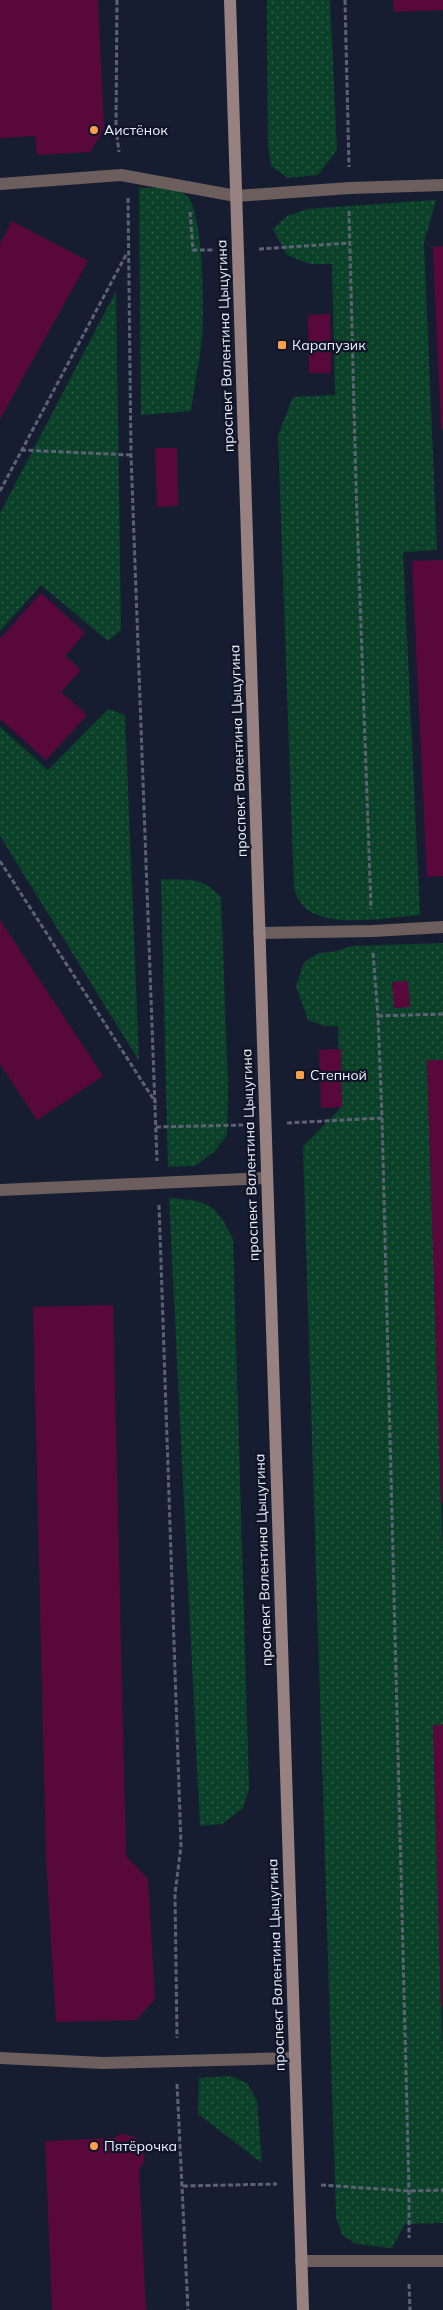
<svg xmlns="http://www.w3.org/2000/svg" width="443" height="2310" font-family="Mulish,sans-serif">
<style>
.grass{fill:url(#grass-dots)}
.building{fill:#59083b}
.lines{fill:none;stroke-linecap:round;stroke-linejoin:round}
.path{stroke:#5c6274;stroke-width:3;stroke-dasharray:5 2.5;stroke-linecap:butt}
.lane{stroke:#6c5e5d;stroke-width:12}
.secondary{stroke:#988281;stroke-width:12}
.poi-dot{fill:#f9a04c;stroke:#0f1427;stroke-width:2}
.labels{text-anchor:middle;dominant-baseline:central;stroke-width:4.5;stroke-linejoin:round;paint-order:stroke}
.poi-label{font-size:14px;fill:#ecf1ff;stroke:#0f1427;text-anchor:start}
.street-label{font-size:14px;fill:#ecf1ff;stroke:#0f1427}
</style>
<defs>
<pattern id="grass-dots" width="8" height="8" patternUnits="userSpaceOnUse" patternTransform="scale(1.25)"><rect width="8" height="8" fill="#0a4128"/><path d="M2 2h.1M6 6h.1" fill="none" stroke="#2e5d48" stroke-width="1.8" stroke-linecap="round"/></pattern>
</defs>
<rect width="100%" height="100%" fill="#171d31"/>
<g class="grass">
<path d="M267 0H330L337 150 318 175 288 178 271 166 268 145Z"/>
<path d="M139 188C154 188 175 185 187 196 204 212 204 314 202 339 199 363 194 387 191 411L141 415Z"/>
<path d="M436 200 424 243 437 550 403 552 420 915C389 917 327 930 303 906 299 901 296 894 294 889L278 435 293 397 335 395 332 264H309L287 255 273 229 287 216 307 209Z"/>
<path d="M116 291 121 630 108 641 41 585 0 631V513Z"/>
<path d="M108 709 125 715 139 1061 0 836V727L48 770Z"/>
<path d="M161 879C188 880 201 876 221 897L228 1086 227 1135 215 1151 195 1166 168 1167Z"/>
<path d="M443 943V1060H427L443 1554V1725H433L443 2057V2223L405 2224 392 2248 356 2244 342 2235 336 2217 303 1146 339 1110 338 1026H324L308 1020 296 986 304 962 319 953 337 951 352 946Z"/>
<path d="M169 1198C209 1201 215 1203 233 1239L249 1788 243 1808 222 1824 200 1826Z"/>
<path d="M231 2076 247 2083 257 2101 262 2163 198 2114 199 2078Z"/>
</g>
<g class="building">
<path d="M0 0H98L104 129 90 152 37 155 35 136 0 138Z"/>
<path d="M393 0H443V10L394 12Z"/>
<path d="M12 221 88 261 0 419V244Z"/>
<path d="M443 246V429H441L433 247Z"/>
<path d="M330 314 331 373H309L308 315Z"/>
<path d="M155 448H177L178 506 157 507Z"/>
<path d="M443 560V876L427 877 412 561Z"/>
<path d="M41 593 85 633 65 656 81 670 61 692 87 715 46 760 0 719V639Z"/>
<path d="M0 920 103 1076 37 1120 0 1064Z"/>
<path d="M408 981 410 1007 394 1008 392 982Z"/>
<path d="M341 1049 342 1107 321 1108 319 1050Z"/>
<path d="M427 1060H443V1503H441Z"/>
<path d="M113 1305 126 1856 148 1879 155 1999 136 2020 56 2022 46 1858 33 1307Z"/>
<path d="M433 1725H443V2006H441Z"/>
<path d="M121 2134 135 2137 144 2148V2162L139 2170 146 2310H52L45 2141 113 2138Z"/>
</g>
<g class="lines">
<g class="path">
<path d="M117 0 116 129 119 152"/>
<path d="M345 0 349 167"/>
<path d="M128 198 131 455 157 1161"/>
<path d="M349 211 356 486 371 909"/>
<path d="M190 212 193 250H215"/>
<path d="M259 249 349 243"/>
<path d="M21 450 130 455"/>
<path d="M0 491 127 253"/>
<path d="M0 861 156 1103"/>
<path d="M373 953 378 1016 382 1118 409 2191V2238"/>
<path d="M378 1016 443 1014"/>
<path d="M287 1123 382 1118"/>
<path d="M156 1127 243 1125"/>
<path d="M159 1205 181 1846 175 1894 177 2038"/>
<path d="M177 2084 188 2310"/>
<path d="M321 2185 409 2191 443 2190"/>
<path d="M183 2186 277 2184"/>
<path d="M409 2284 410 2310"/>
</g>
<g class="lane">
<path d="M0 184 121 175 236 196 350 188 443 185"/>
<path d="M259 933 373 931 443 927"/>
<path d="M0 1190 265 1178"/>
<path d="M0 2058 103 2063 294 2058"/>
<path d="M301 2261H443"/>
</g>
<path class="secondary" d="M230 0 303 2310"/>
</g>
<g class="poi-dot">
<circle cx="94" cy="130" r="5"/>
<rect x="277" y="340" width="10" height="10" rx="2.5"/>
<rect x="295" y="1070" width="10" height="10" rx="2.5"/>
<circle cx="94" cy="2146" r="5"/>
</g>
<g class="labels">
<g class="poi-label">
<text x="104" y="130">Аистёнок</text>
<text x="292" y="345">Карапузик</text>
<text x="310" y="1075">Степной</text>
<text x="104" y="2146">Пятёрочка</text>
</g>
<g class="street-label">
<text transform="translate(225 346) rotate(-92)">проспект Валентина Цыцугина</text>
<text transform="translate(238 751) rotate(-92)">проспект Валентина Цыцугина</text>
<text transform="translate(250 1155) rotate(-92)">проспект Валентина Цыцугина</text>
<text transform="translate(263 1560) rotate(-92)">проспект Валентина Цыцугина</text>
<text transform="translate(276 1965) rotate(-92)">проспект Валентина Цыцугина</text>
</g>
</g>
</svg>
